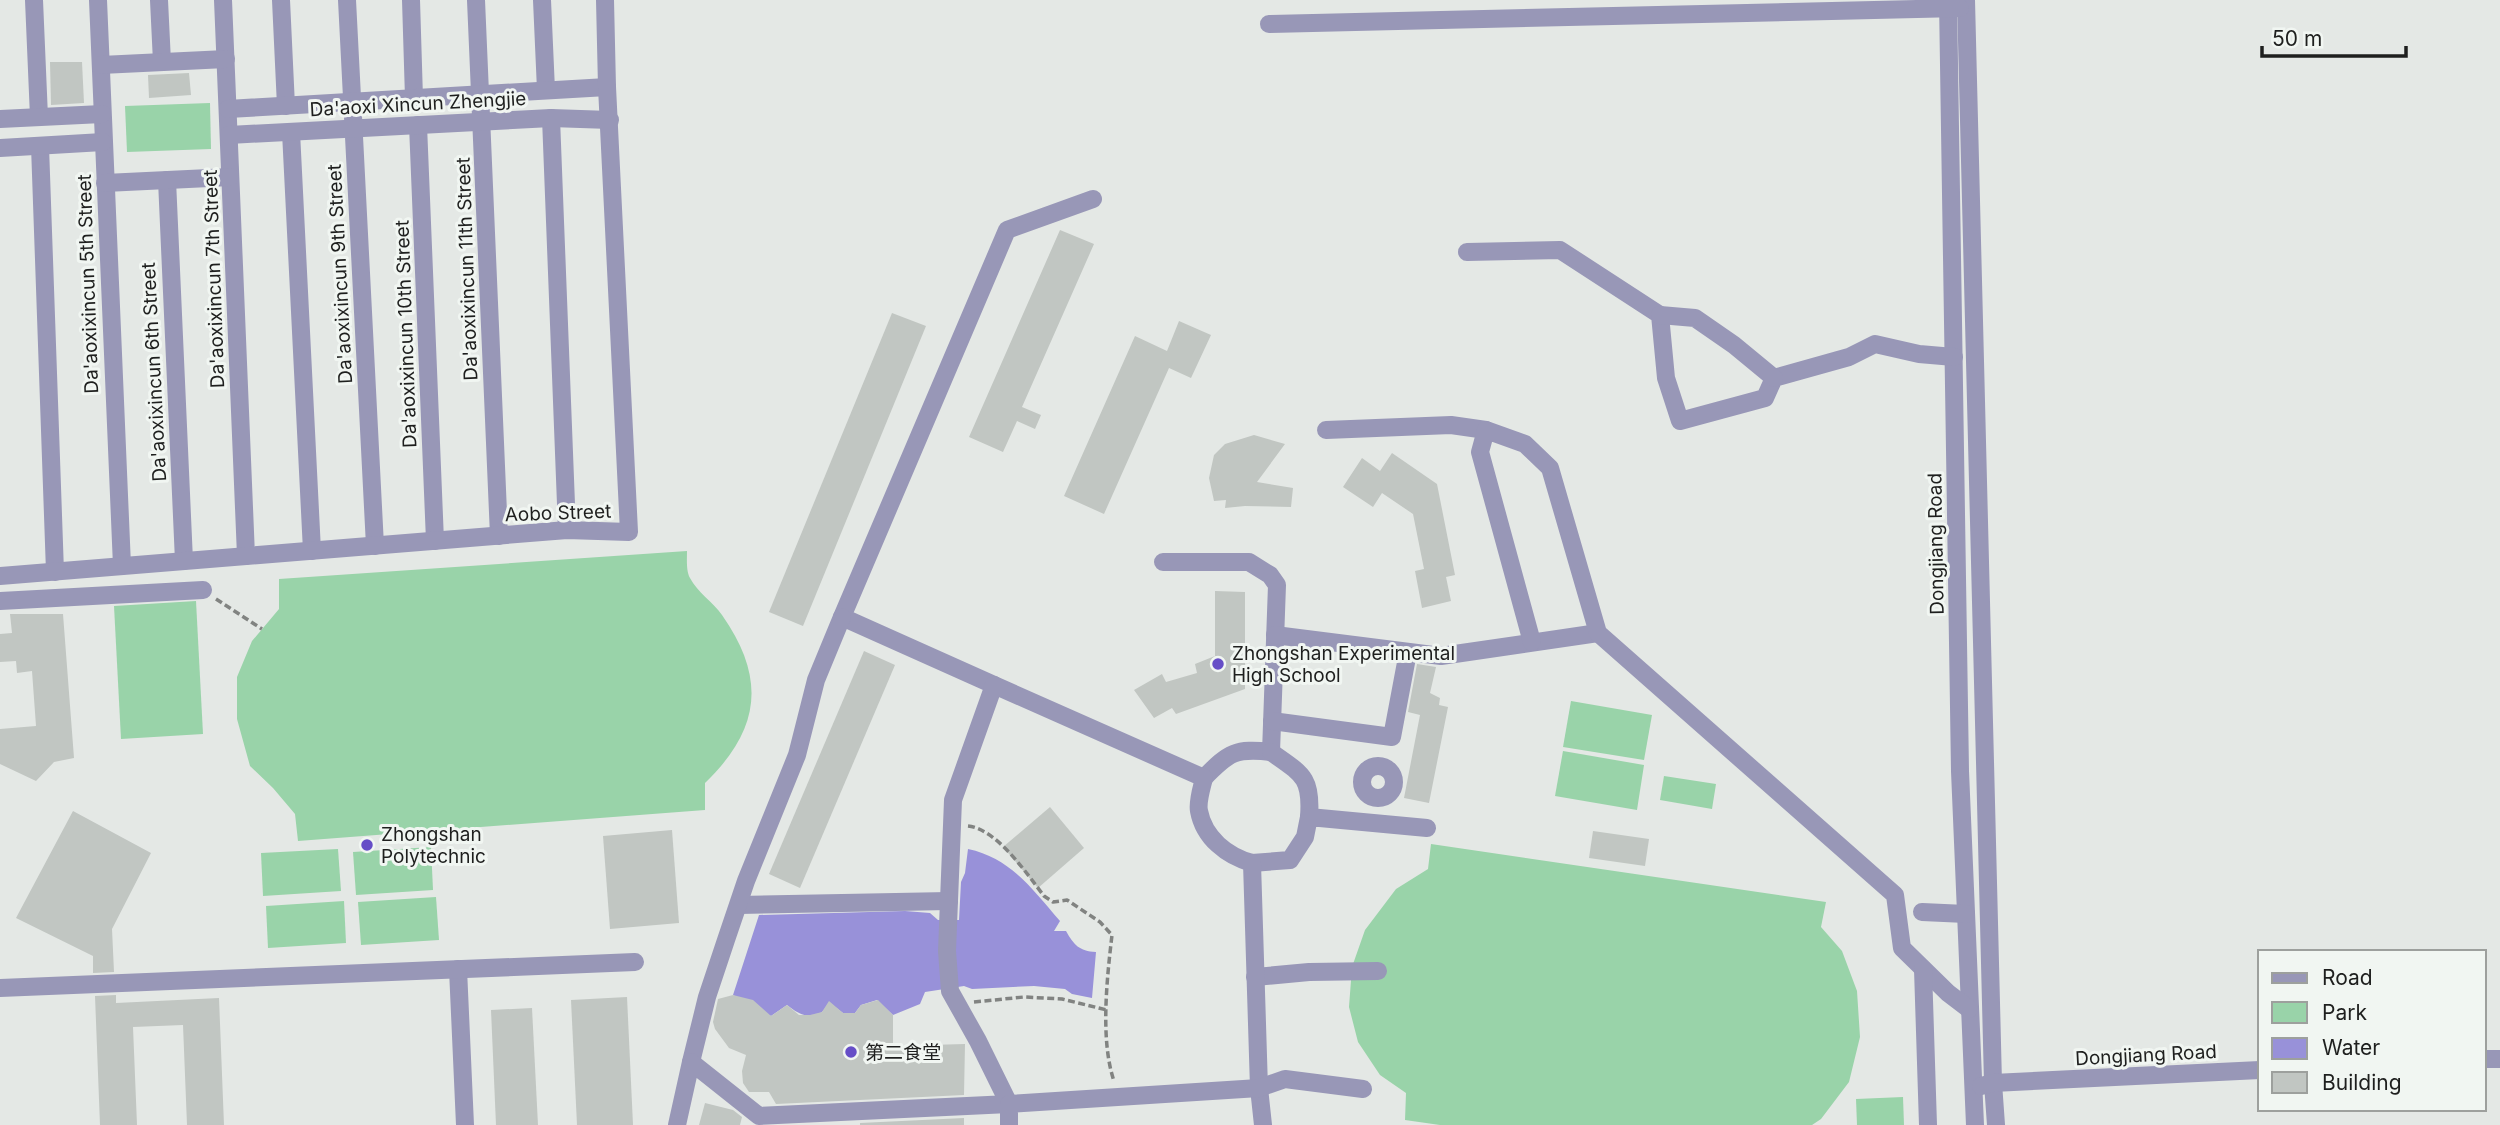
<svg xmlns="http://www.w3.org/2000/svg" width="2500" height="1125" font-family="Inter,'Noto Sans SC',sans-serif">
<style>
.green{fill:#99d3a9}
.water{fill:#9891d9}
.building{fill:#c1c6c2}
.lines{fill:none;stroke-linecap:round;stroke-linejoin:round}
.path{stroke:#818381;stroke-width:3.5;stroke-dasharray:7 3.5;stroke-linecap:butt}
.minor{stroke:#9897b7;stroke-width:18}
.poi-dot{fill:#664ec7;stroke:#f1f6f2;stroke-width:2.5}
.labels{text-anchor:middle;dominant-baseline:central;stroke-width:6;stroke-linejoin:round;paint-order:stroke}
.street-label{font-size:19px;fill:#1e1f1e;stroke:#f1f6f2}
.poi-label{font-size:19px;fill:#1e1f1e;stroke:#f1f6f2;text-anchor:start}
</style>
<rect width="100%" height="100%" fill="#e4e8e5"/>
<g class="green">
<path d="M210 103 211 149 127 152 125 106Z"/>
<path d="M687 551C687 559 686 571 690 578 697 592 713 602 722 615 767 679 760 730 705 783V810L298 841 295 814 273 788 250 766 237 719V677L252 641 279 609V579Z"/>
<path d="M196 601 203 734 121 739 114 606Z"/>
<path d="M1571 701 1652 715 1644 760 1563 747Z"/>
<path d="M1563 751 1644 765 1637 810 1555 796Z"/>
<path d="M1664 776 1716 784 1712 809 1660 800Z"/>
<path d="M1431 844 1826 902 1821 927 1842 951 1857 991 1860 1037 1849 1082 1821 1119 1812 1125H1440L1405 1120 1406 1093 1380 1075 1358 1042 1349 1007 1352 967 1365 930 1396 889 1428 869Z"/>
<path d="M431 847 433 890 356 895 353 852Z"/>
<path d="M338 849 341 891 263 896 261 853Z"/>
<path d="M436 897 439 940 361 945 358 902Z"/>
<path d="M344 901 346 943 268 948 266 906Z"/>
<path d="M1903 1097 1904 1125H1857L1856 1099Z"/>
</g>
<path class="water" d="M968 849C1011 858 1033 890 1060 921L1054 931H1066C1074 945 1079 951 1096 952L1092 998 1072 994 1065 989 1034 986 972 989 964 986 925 992 920 1004 893 1015 877 1000 861 1005 855 1013H843L830 1003C827 1005 825 1009 822 1012 810 1021 797 1013 787 1005L771 1016 733 995 759 915 905 911 930 913 938 920H959L961 882 965 873Z"/>
<g class="building">
<path d="M50 62H82L84 103 51 105Z"/>
<path d="M189 73 191 95 149 98 148 75Z"/>
<path d="M1060 230 1094 244 1022 407 1041 415 1035 429 1017 421 1003 452 969 437Z"/>
<path d="M892 313 926 326 803 626 769 612Z"/>
<path d="M1179 321 1211 335 1191 378 1169 368 1104 514 1064 496 1135 336 1167 351Z"/>
<path d="M1254 435 1285 444 1257 482 1293 488 1291 507 1245 506 1225 508 1226 500 1214 501 1209 478 1214 455 1225 444Z"/>
<path d="M1392 453 1437 484 1455 575 1446 577 1451 601 1422 608 1415 571 1424 569 1413 514 1382 493 1373 507 1343 487 1362 458 1380 471Z"/>
<path d="M1215 591 1245 592V689L1176 714 1172 708 1154 718 1134 690 1162 674 1166 682 1197 673 1195 664 1215 656Z"/>
<path d="M10 614H63L74 758 54 762 36 781 0 764V729L36 726 32 671 17 673 16 661 0 662V634L12 633Z"/>
<path d="M864 651 895 665 800 888 769 874Z"/>
<path d="M1417 664 1436 667 1430 693 1440 698 1439 705 1448 707 1429 803 1404 798 1420 715 1408 712Z"/>
<path d="M1050 807 1084 848 1038 888 1003 847Z"/>
<path d="M73 811 151 853 112 929 114 972 93 973V956L16 918Z"/>
<path d="M672 830 679 923 610 929 603 836Z"/>
<path d="M1593 831 1649 839 1645 866 1589 858Z"/>
<path d="M116 995V1003L219 998 224 1125H187L183 1025 133 1027 137 1125H100L95 996Z"/>
<path d="M733 995 753 1000 771 1016 787 1005 799 1015H810L822 1012 829 1001 843 1013H855L861 1005 878 1000 893 1015V1046L965 1044 964 1095 776 1104 769 1092H749L743 1083 742 1071 746 1055 729 1048 715 1029 713 1022 718 999Z"/>
<path d="M627 997 633 1125H577L571 1000Z"/>
<path d="M532 1008 538 1125H496L491 1010Z"/>
<path d="M705 1103 733 1110 742 1117 740 1125H699Z"/>
<path d="M964 1118V1125H860V1123Z"/>
</g>
<g class="lines">
<g class="path">
<path d="M216 599 262 629"/>
<path d="M968 826C997 829 1027 874 1044 896L1053 902 1067 900 1100 922 1112 935C1107 978 1100 1040 1114 1081"/>
<path d="M974 1002 1024 997 1062 999 1107 1010"/>
</g>
<g class="minor">
<path d="M34 0 39 117"/>
<path d="M98 0 122 566"/>
<path d="M159 0 162 62"/>
<path d="M223 0 246 556"/>
<path d="M281 0 286 106"/>
<path d="M347 0 375 546"/>
<path d="M411 0 414 98"/>
<path d="M476 0 499 536"/>
<path d="M542 0 546 90"/>
<path d="M1948 0 1960 771 1975 1125"/>
<path d="M1966 0 1993 1083 1996 1125"/>
<path d="M1269 24 1960 8"/>
<path d="M101 65 226 59"/>
<path d="M228 109 607 87"/>
<path d="M551 118 567 530"/>
<path d="M0 119 102 114"/>
<path d="M418 125 435 541"/>
<path d="M291 132 312 551"/>
<path d="M229 135 551 118 610 120"/>
<path d="M40 146 55 572"/>
<path d="M0 148 103 142"/>
<path d="M167 180 184 561"/>
<path d="M105 183 230 177"/>
<path d="M1467 252 1560 250 1660 315 1666 378 1680 421 1765 398 1774 378 1849 357 1875 344 1919 354 1954 357"/>
<path d="M1660 315 1695 318 1734 345 1774 378"/>
<path d="M1326 430 1451 425 1486 430"/>
<path d="M1163 562H1249L1270 575 1277 585 1271 752C1236 748 1229 752 1204 778"/>
<path d="M0 576 567 530 629 532 607 87 605 0"/>
<path d="M0 601 203 590"/>
<path d="M1275 635 1441 656 1598 633"/>
<path d="M1532 642 1480 452 1486 430 1525 444 1550 468 1598 633 1895 895 1902 948 1948 993 1969 1009"/>
<path d="M994 685 842 617 1007 230 1093 199"/>
<path d="M1272 721 1392 737 1408 652"/>
<path d="M1271 752C1302 774 1312 777 1309 817"/>
<circle cx="1378" cy="782" r="16"/>
<path d="M1252 863 1290 860 1305 837 1309 817 1427 828"/>
<path d="M739 905 949 901"/>
<path d="M1922 912 1966 914"/>
<path d="M458 969 465 1125"/>
<path d="M1923 969 1928 1125"/>
<path d="M1255 977 1309 972 1378 971"/>
<path d="M0 988 635 962"/>
<path d="M2484 1059H2500"/>
<path d="M691 1062 707 997 726 940 746 881 797 755 816 680 842 617"/>
<path d="M1981 1086 1993 1083 2260 1070"/>
<path d="M677 1125 691 1062 759 1116 1009 1104 978 1041 950 991 947 951 953 800 994 685 1204 778C1202 787 1197 802 1199 811 1204 838 1227 856 1252 863L1259 1088 1263 1125"/>
<path d="M1009 1125V1104L1259 1088 1285 1079 1363 1089"/>
</g>
</g>
<g class="poi-dot">
<circle cx="1218" cy="664" r="7"/>
<circle cx="367" cy="845" r="7"/>
<circle cx="851" cy="1052" r="7"/>
</g>
<g class="labels">
<g class="street-label">
<text transform="translate(418 104) rotate(-3)">Da'aoxi Xincun Zhengjie</text>
<text transform="translate(467 269) rotate(-92)">Da'aoxixincun 11th Street</text>
<text transform="translate(340 274) rotate(-93)">Da'aoxixincun 9th Street</text>
<text transform="translate(214 279) rotate(-92)">Da'aoxixincun 7th Street</text>
<text transform="translate(88 284) rotate(-92)">Da'aoxixincun 5th Street</text>
<text transform="translate(406 334) rotate(-92)">Da'aoxixincun 10th Street</text>
<text transform="translate(154 372) rotate(-93)">Da'aoxixincun 6th Street</text>
<text transform="translate(558 513) rotate(-2)">Aobo Street</text>
<text transform="translate(1936 544) rotate(-91)">Dongjiang Road</text>
<text transform="translate(2146 1055) rotate(-3)">Dongjiang Road</text>
</g>
<g class="poi-label">
<text x="1232" y="653">Zhongshan Experimental<tspan x="1232" dy="22">High School</tspan></text>
<text x="381" y="834">Zhongshan<tspan x="381" dy="22">Polytechnic</tspan></text>
<text x="865" y="1052">第二食堂</text>
</g>
</g>
<rect x="2258" y="950" width="228" height="161" fill="#f1f6f2" stroke="#9da09d" stroke-width="2"/>
<rect x="2272" y="973" width="35" height="10" fill="#9897b7" stroke="#9da09d" stroke-width="2"/>
<text x="2322" y="985" font-size="21" fill="#1e1f1e">Road</text>
<rect x="2272" y="1002" width="35" height="21" fill="#99d3a9" stroke="#9da09d" stroke-width="2"/>
<text x="2322" y="1020" font-size="21" fill="#1e1f1e">Park</text>
<rect x="2272" y="1038" width="35" height="21" fill="#9891d9" stroke="#9da09d" stroke-width="2"/>
<text x="2322" y="1055" font-size="21" fill="#1e1f1e">Water</text>
<rect x="2272" y="1072" width="35" height="21" fill="#c1c6c2" stroke="#9da09d" stroke-width="2"/>
<text x="2322" y="1090" font-size="21" fill="#1e1f1e">Building</text>
<path d="M2262 46v10h144v-10" fill="none" stroke="#1e1f1e" stroke-width="3.5"/>
<text x="2272" y="46" font-size="21" fill="#1e1f1e" stroke="#f1f6f2" stroke-width="5" paint-order="stroke">50 m</text>
</svg>
